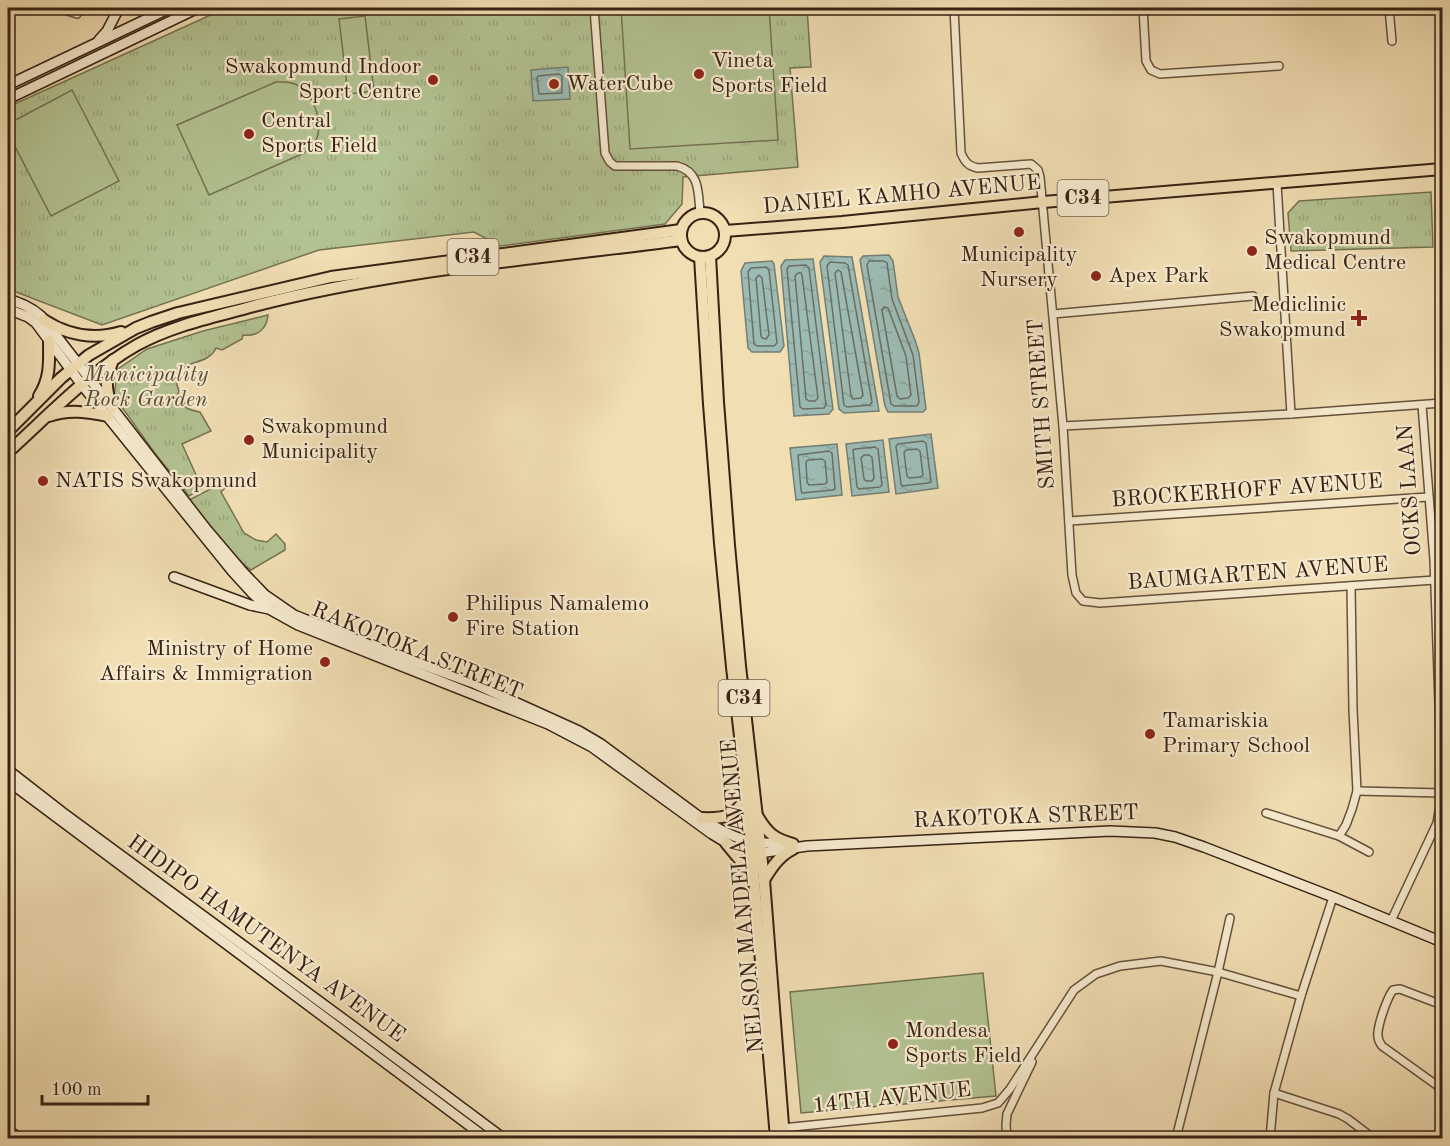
<svg xmlns="http://www.w3.org/2000/svg" width="1450" height="1146" font-family="'Old Standard TT',serif">
<style>
.park{fill:url(#park-tufts);stroke:#757252;stroke-width:1.5}
.pitch{fill:#b3c291;stroke:#757252;stroke-width:1.5}
.water{fill:url(#water-ripples);stroke:#747e74;stroke-width:1.5}
.lines{fill:none;stroke-linecap:round;stroke-linejoin:round}
.shore{stroke:#6a6e64;stroke-width:1.5}
.street-casing{stroke:#66513b;stroke-width:10}
.secondary-casing{stroke:#372213;stroke-width:12}
.primary-casing{stroke:#372213;stroke-width:14}
.street{stroke:#f6eace;stroke-width:7}
.secondary{stroke:#f6eace;stroke-width:9}
.primary{stroke:#f1deb3;stroke-width:10}
.poi-dot{fill:#8f2418;stroke:#f6eace;stroke-width:2}
.labels{text-anchor:middle;dominant-baseline:central;stroke-width:4.5;stroke-linejoin:round;paint-order:stroke}
.shield{fill:#f6eace;stroke:#705e4b;stroke-width:1.5}
.shield-label{font-size:21px;font-weight:bold;fill:#372213}
.poi-label{font-size:22px;fill:#372213;stroke:#f6eace;text-anchor:start}
.street-label{font-size:22px;fill:#372213;stroke:#f6eace}
.park-label{font-size:22px;font-style:italic;fill:#564a32;stroke:#f6eace}
</style>
<defs>
<pattern id="park-tufts" width="24" height="20" patternUnits="userSpaceOnUse" patternTransform="scale(1.5)"><rect width="24" height="20" fill="#b3c291"/><path d="M3 7l-1-3M5 7V3M7 7l1-3M15 17l-1-3M17 17v-4M19 17l1-3" fill="none" stroke="#9ba67c"/></pattern>
<pattern id="water-ripples" width="26" height="14" patternUnits="userSpaceOnUse" patternTransform="scale(1.5)"><rect width="26" height="14" fill="#9cbbb4"/><path d="M2 4q2-2 4 0t4 0M15 11q2-2 4 0t4 0" fill="none" stroke="#87a09a"/></pattern>
</defs>
<rect width="100%" height="100%" fill="#f1deb3"/>
<filter id="stains"><feTurbulence type="fractalNoise" baseFrequency=".00333" numOctaves="4"/><feColorMatrix values="0 0 0 0 .2 0 0 0 0 .09 0 0 0 0 .02 0 0 0 .5 -.17"/></filter>
<radialGradient id="worn" r=".72"><stop offset=".6" stop-color="#630" stop-opacity="0"/><stop offset="1" stop-color="#630" stop-opacity=".3"/></radialGradient>
<g class="park">
<path d="M226 8H807L811 67 790 68 798 167 683 177 682 204 665 224 500 246 474 232 319 250 102 325 8 289V107Z"/>
<path d="M1431 192 1433 247 1291 251 1288 213 1299 201Z"/>
<path d="M268 315C267 329 257 337 243 335L242 339 222 350 216 348C207 370 165 356 179 391L177 397C183 407 188 410 200 412L211 431 182 444 202 488 189 496 154 452 114 396 118 369 147 349 203 331Z"/>
<path d="M224 482 226 487 221 492 244 533 256 540 267 542 276 534 285 544V550L251 570 232 555 189 500Z"/>
</g>
<g class="pitch">
<path d="M621 8H769L778 140 630 149Z"/>
<path d="M365 16 374 91 348 94 339 19Z"/>
<path d="M276 82C282 82 288 81 295 84 315 93 327 129 312 147 311 148 305 152 304 153L209 195 177 125Z"/>
<path d="M72 90 119 181 51 216 8 133V124Z"/>
<path d="M983 973 996 1096 801 1113 790 992Z"/>
</g>
<g class="water">
<path d="M568 67 570 99 533 101 531 70Z"/>
<path d="M889 255 893 261 898 297 915 340 919 353 926 409 923 412H888L885 406 860 260 863 256Z"/>
<path d="M824 256 852 257 879 411 844 413 839 409 820 262Z"/>
<path d="M813 259 833 409 829 414 794 416 781 266 785 260Z"/>
<path d="M772 261 774 264 784 346 780 352H752L748 348 741 271 745 263Z"/>
<path d="M931 434 938 488 896 494 889 439Z"/>
<path d="M883 440 889 492 852 496 846 444Z"/>
<path d="M837 444 842 495 796 500 790 448Z"/>
</g>
<g class="lines">
<g class="shore">
<path d="M559 74 562 76V93L539 94 537 78 538 76Z"/>
<path d="M869 261H884L887 263 892 299 913 355 919 402 917 406H894L891 404 867 265Z"/>
<path d="M830 262 845 263 848 265 872 402 870 405 847 407 844 405 827 266Z"/>
<path d="M806 265 809 268 826 405 824 408 803 409 800 407 787 269 789 266Z"/>
<path d="M766 267 769 270 777 343 774 346H757L754 344 748 272 751 268Z"/>
<path d="M838 270 841 272 863 395 861 398 853 399 851 396 835 273Z"/>
<path d="M798 273H801L802 275 818 398 815 401H809L806 399 795 276Z"/>
<path d="M759 275 762 278 769 335 766 339 762 338 761 336 756 278Z"/>
<path d="M884 307 888 308 906 356 911 395 908 398 900 399 897 396 882 310Z"/>
<path d="M923 441 926 443 931 482 928 483 902 486 901 484 896 446 898 444Z"/>
<path d="M875 447 878 449 882 485 880 487 859 489 857 487 853 450 855 449Z"/>
<path d="M917 449 920 451 923 475 920 477 909 478 907 476 904 453 906 450Z"/>
<path d="M829 451 832 453 835 489 833 490 802 493 801 490 798 455Z"/>
<path d="M864 455H869L872 457 874 478 872 481H866L864 479 861 458Z"/>
<path d="M822 459 825 461 827 482 825 484 809 485 807 482 806 462 808 460Z"/>
</g>
<defs>
<g id="street">
<path d="M58 8 77 14"/>
<path d="M594 8 605 153 610 162 615 166H677C700 172 698 192 700 212"/>
<path d="M954 8 961 153C965 162 968 166 978 168L1031 164 1038 170 1040 177 1063 426 1072 575 1076 593 1083 601 1100 603 1435 580"/>
<path d="M1143 8 1146 61 1151 70 1160 74 1279 66"/>
<path d="M1389 8 1392 41"/>
<path d="M1277 184 1291 414"/>
<path d="M1053 314 1253 296"/>
<path d="M1422 405 1434 560 1442 788"/>
<path d="M1063 426 1291 414 1442 403"/>
<path d="M1069 521 1428 497"/>
<path d="M1357 791 1442 793"/>
<path d="M1266 813 1339 836 1346 825 1352 809 1357 791 1353 710 1351 586"/>
<path d="M1339 836 1369 852"/>
<path d="M1391 921 1437 823 1442 794"/>
<path d="M1442 1005 1400 989 1393 990C1387 998 1379 1022 1378 1032 1377 1038 1379 1042 1382 1046L1442 1089"/>
<path d="M1274 1093 1339 1114 1348 1119 1373 1138"/>
<path d="M782 1128 982 1108 998 1103 1010 1089 1074 990 1096 974 1120 966 1161 961 1218 972 1301 996"/>
<path d="M1007 1138 1006 1125 1007 1114 1032 1062"/>
<path d="M1176 1138 1218 972 1230 918"/>
<path d="M1270 1138 1274 1093 1301 996 1333 897"/>
</g>
<g id="secondary">
<path d="M99 40 107 31 119 8"/>
<path d="M8 85 170 8"/>
<path d="M8 99 198 8"/>
<path d="M8 299C20 303 31 307 41 316L207 530 241 570 265 595 294 615 390 653 473 683 579 731 601 744 701 818C716 828 732 837 749 841 761 844 775 843 788 844"/>
<path d="M8 309 28 317 36 323 82 385 232 571 253 594 271 610 298 625 548 724 592 747 712 834 737 849 760 853 807 846 968 838 1110 831 1155 833 1175 837 1204 847 1333 897 1442 942"/>
<path d="M174 577 250 605 269 609"/>
<path d="M8 770 62 812 342 1018 503 1138"/>
<path d="M8 781 486 1138"/>
<path d="M8 1130 19 1138"/>
</g>
<g id="primary">
<circle cx="703" cy="235" r="22"/>
<path d="M725 231 842 222 1043 202 1442 169"/>
<path d="M710 256 718 402 729 545 740 666 764 880 784 1138"/>
<path d="M700 257 709 404 720 543 732 667 747 797 776 1138"/>
<path d="M44 320C67 335 94 340 121 332"/>
<path d="M39 396C51 377 49 361 49 340"/>
<path d="M112 408C105 387 105 381 113 360"/>
<path d="M49 416C69 409 88 412 108 416"/>
<path d="M8 431 61 378 89 355 136 328 151 322 178 313 331 277 681 230"/>
<path d="M8 452C49 415 89 372 137 345 173 325 215 317 254 306 393 270 538 259 681 240"/>
<path d="M758 817C768 834 775 839 793 844"/>
<path d="M701 818C724 819 734 817 747 797"/>
<path d="M726 843 740 860 752 881"/>
<path d="M764 880C772 867 779 856 793 849"/>
</g>
</defs>
<use href="#street" class="street-casing"/>
<use href="#secondary" class="secondary-casing"/>
<use href="#primary" class="primary-casing"/>
<use href="#street" class="street"/>
<use href="#secondary" class="secondary"/>
<use href="#primary" class="primary"/>
</g>
<g class="poi-dot">
<circle cx="699" cy="74" r="6"/>
<circle cx="433" cy="80" r="6"/>
<circle cx="554" cy="84" r="6"/>
<circle cx="249" cy="134" r="6"/>
<circle cx="1019" cy="232" r="6"/>
<circle cx="1252" cy="251" r="6"/>
<circle cx="1096" cy="276" r="6"/>
<path d="M1356 309h6v6h6v6h-6v6h-6v-6h-6v-6h6z"/>
<circle cx="249" cy="440" r="6"/>
<circle cx="43" cy="481" r="6"/>
<circle cx="453" cy="617" r="6"/>
<circle cx="325" cy="662" r="6"/>
<circle cx="1150" cy="734" r="6"/>
<circle cx="893" cy="1044" r="6"/>
</g>
<g class="labels">
<g class="shield">
<rect x="1057.5" y="180" width="51" height="36" rx="4.5"/>
<rect x="447.5" y="239" width="51" height="36" rx="4.5"/>
<rect x="718.5" y="680" width="51" height="36" rx="4.5"/>
</g>
<g class="shield-label">
<text x="1083" y="198">C34</text>
<text x="473" y="257">C34</text>
<text x="744" y="698">C34</text>
</g>
<g class="poi-label">
<text x="711" y="61">Vineta<tspan x="711" dy="25">Sports Field</tspan></text>
<text x="421" y="67" text-anchor="end">Swakopmund Indoor<tspan x="421" dy="25">Sport Centre</tspan></text>
<text x="566" y="84">WaterCube</text>
<text x="261" y="121">Central<tspan x="261" dy="25">Sports Field</tspan></text>
<text x="1264" y="238">Swakopmund<tspan x="1264" dy="25">Medical Centre</tspan></text>
<text x="1019" y="255" text-anchor="middle">Municipality<tspan x="1019" dy="25">Nursery</tspan></text>
<text x="1108" y="276">Apex Park</text>
<text x="1346" y="305" text-anchor="end">Mediclinic<tspan x="1346" dy="25">Swakopmund</tspan></text>
<text x="261" y="427">Swakopmund<tspan x="261" dy="25">Municipality</tspan></text>
<text x="55" y="481">NATIS Swakopmund</text>
<text x="465" y="604">Philipus Namalemo<tspan x="465" dy="25">Fire Station</tspan></text>
<text x="313" y="649" text-anchor="end">Ministry of Home<tspan x="313" dy="25">Affairs &amp; Immigration</tspan></text>
<text x="1162" y="721">Tamariskia<tspan x="1162" dy="25">Primary School</tspan></text>
<text x="905" y="1031">Mondesa<tspan x="905" dy="25">Sports Field</tspan></text>
</g>
<g class="street-label">
<text transform="translate(902 195) rotate(-5)">DANIEL KAMHO AVENUE</text>
<text transform="translate(1042 404) rotate(-94)">SMITH STREET</text>
<text transform="translate(1410 490) rotate(-94)">OCKS LAAN</text>
<text transform="translate(1247 491) rotate(-4)">BROCKERHOFF AVENUE</text>
<text transform="translate(1258 574) rotate(-4)">BAUMGARTEN AVENUE</text>
<text transform="translate(417 651) rotate(22)">RAKOTOKA STREET</text>
<text transform="translate(1026 817) rotate(-2)">RAKOTOKA STREET</text>
<text transform="translate(743 896) rotate(-95)">NELSON MANDELA AVENUE</text>
<text transform="translate(266 939) rotate(36)">HIDIPO HAMUTENYA AVENUE</text>
<text transform="translate(892 1098) rotate(-6)">14TH AVENUE</text>
</g>
<g class="park-label">
<text x="146" y="375">Municipality<tspan x="146" dy="25">Rock Garden</tspan></text>
</g>
</g>
<rect width="1450" height="1146" fill="none" stroke="#f1deb3" stroke-width="30"/>
<rect x="9" y="9" width="1432" height="1128" fill="none" stroke="#372213" stroke-width="3"/>
<rect x="15" y="15" width="1420" height="1116" fill="none" stroke="#372213" stroke-width="1.5"/>
<path d="M42 1095v9h106v-9" fill="none" stroke="#372213" stroke-width="3"/>
<text x="51" y="1095" font-size="18" fill="#372213" stroke="#f6eace" stroke-width="4.5" paint-order="stroke">100 m</text>
<rect width="100%" height="100%" filter="url(#stains)"/>
<rect width="100%" height="100%" fill="url(#worn)"/>
</svg>
